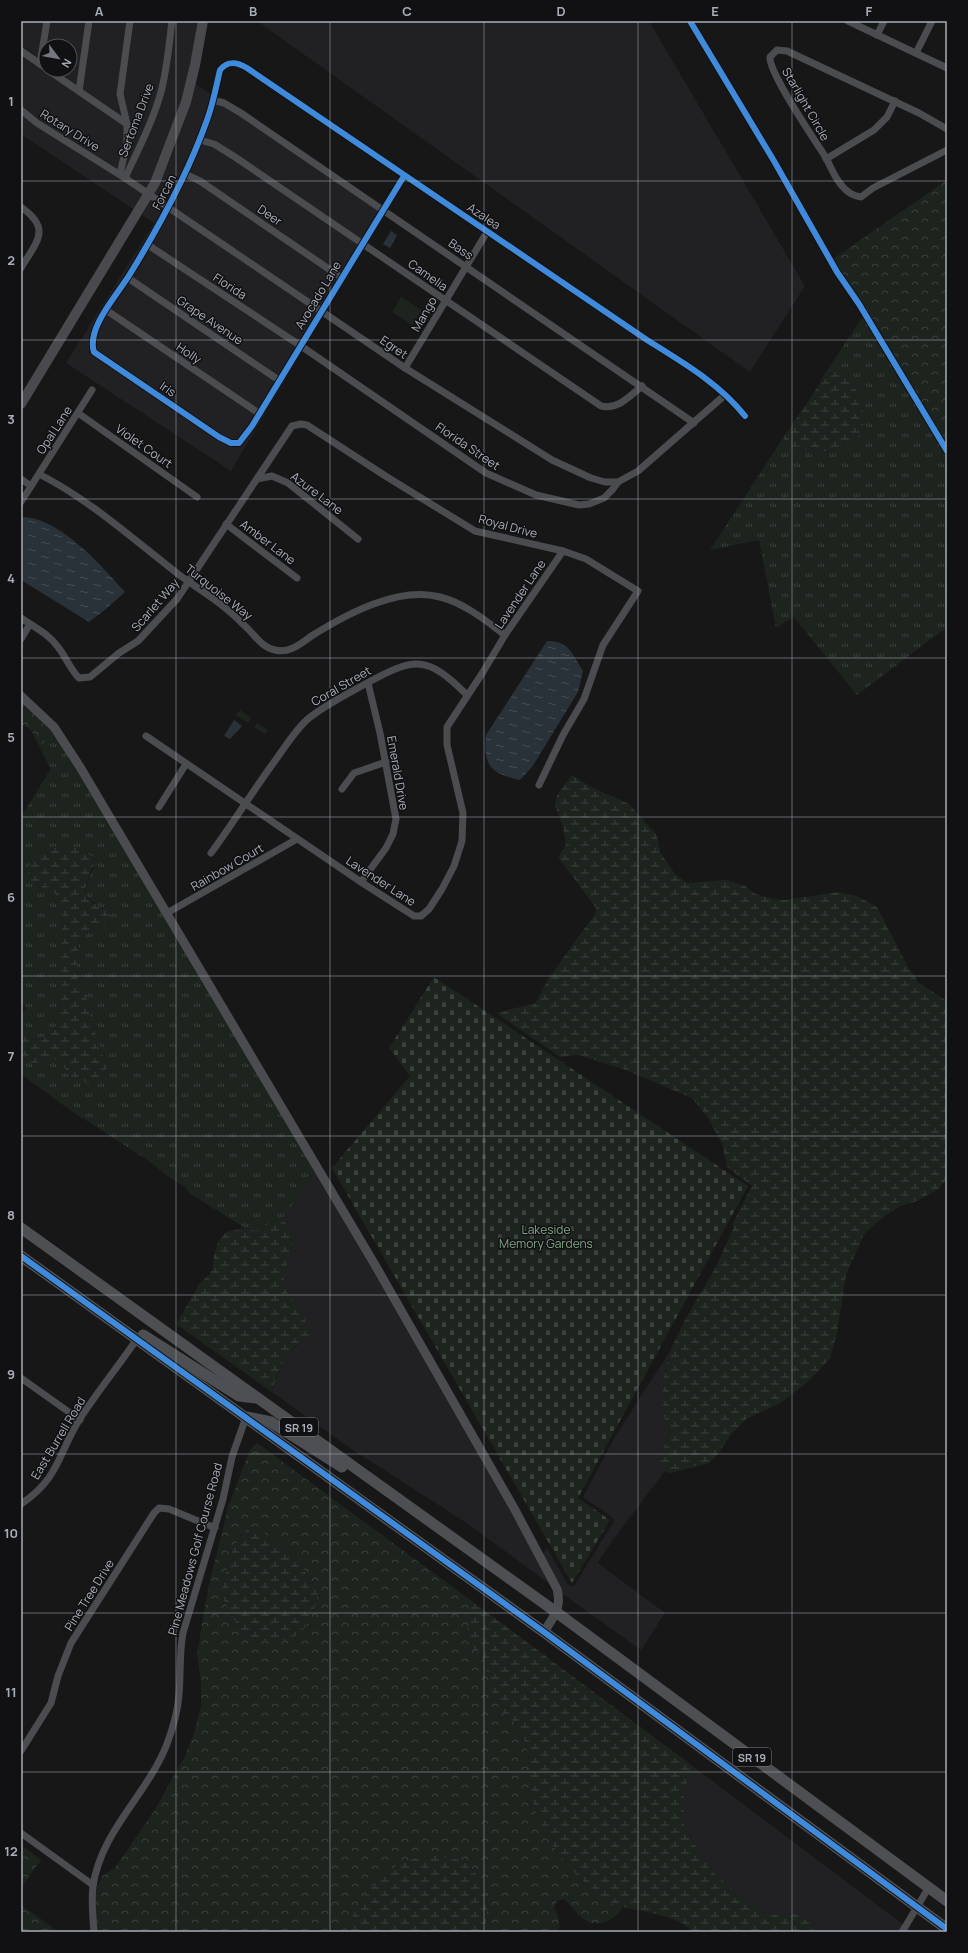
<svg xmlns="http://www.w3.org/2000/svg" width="968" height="1953" font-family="Manrope,sans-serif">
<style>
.built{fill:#212123;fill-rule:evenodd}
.grass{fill:url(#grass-tufts)}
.forest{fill:url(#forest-crowns);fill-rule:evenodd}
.wetland{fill:url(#wetland-marsh)}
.cemetery{fill:url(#cemetery-stones)}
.garden{fill:#1d241e}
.water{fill:url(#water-ripples)}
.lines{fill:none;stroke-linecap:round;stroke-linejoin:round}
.minor{stroke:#4b4c50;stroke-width:7}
.tertiary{stroke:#4b4c50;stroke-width:9}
.secondary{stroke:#4a4a4e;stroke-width:10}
.primary{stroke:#4d4f52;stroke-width:11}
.cycleway-casing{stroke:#111113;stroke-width:8}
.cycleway{stroke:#408adc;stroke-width:6}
.grid{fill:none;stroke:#a8adb8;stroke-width:1;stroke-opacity:0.55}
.labels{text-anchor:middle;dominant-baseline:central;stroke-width:3;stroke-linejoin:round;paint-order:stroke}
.shield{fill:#111113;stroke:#7b7e86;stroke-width:1}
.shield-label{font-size:11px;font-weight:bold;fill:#a8adb8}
.street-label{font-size:12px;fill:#a8adb8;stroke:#111113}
.park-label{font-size:12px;fill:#7fa381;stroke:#111113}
.neatline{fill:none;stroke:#a8adb8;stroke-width:1.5}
.grid-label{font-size:13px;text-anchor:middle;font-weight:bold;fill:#a8adb8}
</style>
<defs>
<pattern id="grass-tufts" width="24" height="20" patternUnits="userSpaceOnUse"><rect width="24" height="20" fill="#1d241e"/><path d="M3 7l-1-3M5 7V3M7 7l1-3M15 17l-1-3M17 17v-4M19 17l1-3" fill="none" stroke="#3b413d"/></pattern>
<pattern id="forest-crowns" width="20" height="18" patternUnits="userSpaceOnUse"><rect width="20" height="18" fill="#1d241e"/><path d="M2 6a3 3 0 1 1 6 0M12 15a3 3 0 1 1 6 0" fill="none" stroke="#3b413d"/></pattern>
<pattern id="wetland-marsh" width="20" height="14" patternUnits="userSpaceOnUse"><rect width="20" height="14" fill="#1d241e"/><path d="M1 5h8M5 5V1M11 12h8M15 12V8" fill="none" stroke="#3b413d"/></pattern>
<pattern id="cemetery-stones" width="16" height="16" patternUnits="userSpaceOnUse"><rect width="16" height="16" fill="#1d241e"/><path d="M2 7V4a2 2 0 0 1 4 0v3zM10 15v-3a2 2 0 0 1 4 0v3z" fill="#3b413d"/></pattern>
<pattern id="water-ripples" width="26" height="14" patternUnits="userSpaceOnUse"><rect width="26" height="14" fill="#2a3239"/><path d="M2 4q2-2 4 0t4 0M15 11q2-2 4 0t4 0" fill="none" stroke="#464d54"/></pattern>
</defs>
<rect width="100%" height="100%" fill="#171717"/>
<g class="built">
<path d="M21 21H198L191 64 182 100 151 181 135 210 21 134ZM46 46H70V70H46Z"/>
<path d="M257 21H649L805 286 750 372Z"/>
<path d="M199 70 196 84 384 212 231 471 66 363 154 223 142 215 159 185 172 155 190 103Z"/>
<path d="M315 1170 511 1512 550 1584 465 1522 350 1448 272 1392 283 1362 290 1351 305 1339V1319L284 1289V1275L292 1245 290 1228 283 1220Z"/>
<path d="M670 1351 663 1382V1414L670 1432 659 1460 665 1471 612 1541 598 1563 665 1613 641 1650 563 1594 543 1554 547 1548 568 1585 574 1586 614 1521 612 1517 583 1497 616 1435Z"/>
<path d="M694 1767 913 1932H816L795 1915 785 1916 760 1912 714 1873 704 1861 684 1826V1789Z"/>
</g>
<g class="grass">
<path d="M864 314 947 448V627L857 695 794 617 776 628 759 540 710 550 783 438 791 447 802 446 808 454 815 456 821 452 845 448 862 433 864 420 860 395 842 374 831 373 819 383Z"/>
<path d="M51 731 59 741 315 1170 283 1220H276L256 1231 245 1228 189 1193 185 1187 166 1175 149 1161 70 1110 21 1074V1060L34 1064 46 1058H54L58 1060 71 1076 103 1080 107 1065 97 1041 86 996 78 979 76 960 80 940 86 934 96 928 104 927 97 904C77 897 88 880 95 866L50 887 63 904 59 1018C55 1031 46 1043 31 1039L28 1034 21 1035V1015L26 1008 21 1005V817L50 770V767L40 748Z"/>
</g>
<g class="forest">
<path d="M947 180V448L864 314 833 259Z"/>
<path d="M21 701 51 731 40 748 31 730 21 724Z"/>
<path d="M257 1443 469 1599V1626L467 1630 471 1648C474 1650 479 1652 481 1655 486 1662 491 1688 496 1698 502 1714 515 1719 522 1734 532 1752 527 1773 531 1793 539 1834 582 1894 623 1907 616 1919 599 1929 585 1920 577 1915 571 1905 564 1899L557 1901 554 1908C559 1915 561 1925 558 1932H501L485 1929 488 1900 483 1886 473 1870 462 1860 438 1856 349 1925 347 1932H90L89 1908 102 1876 115 1868 154 1811 185 1756 194 1733 201 1706V1681L197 1655 208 1588 229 1504 250 1450ZM258 1528 295 1557 318 1592 280 1640 256 1639 243 1635 221 1595 228 1566 241 1534Z"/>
<path d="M21 1845 41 1860 21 1888Z"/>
<path d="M21 1905 59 1932H21Z"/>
</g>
<g class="wetland">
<path d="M839 370 860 395 864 420 862 433 845 448 821 452 815 456 808 454 802 446 791 447 783 438C789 428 796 419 803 409 814 394 820 377 839 370Z"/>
<path d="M572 775 593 788 629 804 657 835 660 852 675 874 687 883 727 880 745 886 756 894 774 899 785 900 838 892 857 896 877 907 908 967 919 983 947 1001V1179L938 1189 917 1201 900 1206 882 1218 864 1234 846 1275 837 1333 830 1358 811 1379 781 1403 746 1419 729 1437 718 1454 709 1463 670 1473 665 1471 659 1460 670 1432 663 1414V1382L670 1351 686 1318 716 1267 733 1229V1223L752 1186 727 1167 722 1143 706 1115 692 1098 623 1069 578 1055 560 1057 496 1013 536 1003 548 979 595 914 596 908 558 857 566 845 563 826 555 806 557 795Z"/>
<path d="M66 846 80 849 95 858C94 871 76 893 91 902 96 905 103 908 108 911L110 918 104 927 96 928 86 934 80 940 76 960 78 979 86 996 97 1041 107 1065 103 1080 90 1084 71 1076 58 1060 46 1058 34 1064 21 1060V1035L28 1034 31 1039C46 1043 55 1031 59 1018L63 904 50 887 43 888 29 879 27 869 43 847Z"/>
<path d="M276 1220H283L290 1228 292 1245 284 1275V1288L305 1319 306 1325 313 1337C287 1343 279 1370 272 1392L176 1324 200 1283 209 1275 213 1268 214 1255 218 1242 226 1232 245 1228 256 1231Z"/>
<path d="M249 1528H258L295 1557 318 1592C310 1640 287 1649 243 1635L221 1595C226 1573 230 1542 249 1528Z"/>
<path d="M469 1599 694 1767 684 1789V1826L704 1861 714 1873 760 1912 784 1916 795 1914 808 1921 816 1932H691C683 1914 630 1911 613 1904 600 1898 581 1879 571 1869 549 1844 531 1811 528 1777 527 1771 529 1765 529 1759 529 1752 525 1743 523 1736 519 1724 507 1718 500 1708 489 1693 489 1671 481 1654L471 1648 466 1641 467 1630 469 1626Z"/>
<path d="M438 1856 462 1860 473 1870 483 1886 488 1900 485 1932H347C356 1901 383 1865 416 1858 423 1856 431 1856 438 1856Z"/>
</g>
<path class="cemetery" d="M434 977 748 1186 578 1498 610 1520 572 1583 332 1168 410 1076 389 1048Z"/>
<g class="garden">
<path d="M401 297 422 310 412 325 392 312Z"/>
<path d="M240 710 251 718 248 723 236 715Z"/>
<path d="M257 723 268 730 265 734 254 727Z"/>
</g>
<g class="water">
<path d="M391 231 397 235 390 248 383 244Z"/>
<path d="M21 517C58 516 102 566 125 592L106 609 89 622 21 580Z"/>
<path d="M547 641C570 641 572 654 583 671L578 692 532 767 520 780C491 774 483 766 486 735Z"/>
<path d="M234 720 242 726 230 739 224 736Z"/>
</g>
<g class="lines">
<g class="minor">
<path d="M848 21 947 68"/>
<path d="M877 35 884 21"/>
<path d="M21 51 46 68"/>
<path d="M916 53 932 21"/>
<path d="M40 64 47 21"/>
<path d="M48 70 127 124"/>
<path d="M79 91 89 21"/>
<path d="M213 100 224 103 241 113 694 423"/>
<path d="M21 110 37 123 125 178 405 368 552 460 591 478 605 482H618"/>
<path d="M947 129 919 113 787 51 777 50 770 57C769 74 815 140 826 158 831 167 835 179 843 187 848 193 854 196 861 197L873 188 947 150"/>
<path d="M200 140 214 144 235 157 601 406C618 410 630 396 642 386"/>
<path d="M826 159 874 130 887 117 895 101"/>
<path d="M120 174 127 143V124L120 94 130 21"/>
<path d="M185 174 200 181 342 278"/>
<path d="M404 176 252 426 239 443H231L219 437 94 352C86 328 118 294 130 274 160 225 188 174 207 120 213 104 216 87 220 70 228 60 237 62 247 68L647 340C682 362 719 383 745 416"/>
<path d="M125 178C138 150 153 121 161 92 167 69 169 45 172 21"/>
<path d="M21 207C52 229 37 241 21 268"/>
<path d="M148 245 301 346 486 473 536 495 579 505 589 504 604 498 613 489 618 482 638 471 725 395"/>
<path d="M128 278 280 381"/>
<path d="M106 310 260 414"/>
<path d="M405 368 487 232"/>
<path d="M78 413 197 497"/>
<path d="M39 474C90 500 133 539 178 574 190 583 203 591 215 600 226 608 236 617 245 626 255 635 261 647 275 650 290 654 301 643 313 635 347 614 398 586 440 597 464 603 485 620 505 635"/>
<path d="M21 479 31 486"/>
<path d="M257 479 272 476 288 483 358 539"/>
<path d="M21 502 92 390"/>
<path d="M226 524 297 578"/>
<path d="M21 618C34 627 49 634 58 647 66 657 70 669 79 678L90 677 119 653 138 641 177 599 292 426 301 424 307 425 387 477 475 531 563 551 586 559 638 591 603 645 584 699 563 735 539 785"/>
<path d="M21 639 30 624"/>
<path d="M146 736 361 882 414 916H421L429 909 442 889 454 866 462 841 463 813 447 745V727L483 672 505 635 563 551"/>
<path d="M342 789 354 773 386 762"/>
<path d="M159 807 186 764"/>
<path d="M211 853C234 822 254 789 277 758 287 744 296 729 309 718 327 704 347 694 367 683 415 657 427 655 467 695"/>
<path d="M361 882 386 848 393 834 396 819 380 733 368 683"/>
<path d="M167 913 297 839"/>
<path d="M21 1378 80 1420"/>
<path d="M21 1504C61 1477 58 1452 81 1417 99 1390 119 1365 137 1339"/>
<path d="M21 1751 51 1703 58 1676 71 1643 154 1513 159 1508 169 1509 215 1528"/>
<path d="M21 1833 93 1885"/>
<path d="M94 1932C93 1917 91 1901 93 1886 101 1831 147 1795 167 1744 173 1728 178 1711 179 1694 181 1674 179 1653 183 1633L223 1499 232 1457 246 1417"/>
<path d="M902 1932 929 1887"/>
</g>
<path class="tertiary" d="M21 696 54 727 80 767 375 1265 515 1510 557 1589C562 1608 554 1616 544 1632"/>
<path class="secondary" d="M21 404 155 183 186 102 195 65 203 21"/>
<g class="primary">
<path d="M21 1228 556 1612 947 1901"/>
<path d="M21 1256 544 1632 947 1929"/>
<path d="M143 1335 239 1396 256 1398"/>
<path d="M247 1417 271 1422 342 1467"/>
</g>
<defs>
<g id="cycleway">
<path d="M690 21 774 161 837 272 859 304 947 451"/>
<path d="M404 176 252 426 239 443H231L219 437 94 352C86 328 118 294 130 274 160 225 188 174 207 120 213 104 216 87 220 70 228 60 237 62 247 68L647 340C682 362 719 383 745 416"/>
<path d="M21 1256 544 1632 947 1929"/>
</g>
</defs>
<use href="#cycleway" class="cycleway-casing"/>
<use href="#cycleway" class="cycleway"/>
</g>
<path class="grid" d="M176 21V1932M330 21V1932M484 21V1932M638 21V1932M792 21V1932M21 181H947M21 340H947M21 499H947M21 658H947M21 817H947M21 976H947M21 1136H947M21 1295H947M21 1454H947M21 1613H947M21 1772H947"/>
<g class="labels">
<g class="shield">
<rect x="280" y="1418" width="38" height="18" rx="3"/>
<rect x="733" y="1748" width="38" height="18" rx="3"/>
</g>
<g class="shield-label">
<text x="299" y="1427">SR 19</text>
<text x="752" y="1757">SR 19</text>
</g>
<g class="street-label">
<text transform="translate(806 104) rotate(60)">Starlight Circle</text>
<text transform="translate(136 120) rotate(-69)">Sertoma Drive</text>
<text transform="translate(70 130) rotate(32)">Rotary Drive</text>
<text transform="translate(164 192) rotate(-63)">Forcan</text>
<text transform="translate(270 215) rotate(34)">Deer</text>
<text transform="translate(484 216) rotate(34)">Azalea</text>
<text transform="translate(461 249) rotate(34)">Bass</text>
<text transform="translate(428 275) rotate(35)">Camelia</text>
<text transform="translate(230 286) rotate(33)">Florida</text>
<text transform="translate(318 295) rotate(-59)">Avocado Lane</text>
<text transform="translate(424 314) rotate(-60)">Mango</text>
<text transform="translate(210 320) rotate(34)">Grape Avenue</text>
<text transform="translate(394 347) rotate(34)">Egret</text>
<text transform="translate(189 353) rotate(34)">Holly</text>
<text transform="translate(168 389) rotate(34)">Iris</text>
<text transform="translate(54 430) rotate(-57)">Opal Lane</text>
<text transform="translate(144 446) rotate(35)">Violet Court</text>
<text transform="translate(468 446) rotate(34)">Florida Street</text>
<text transform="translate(317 493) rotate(37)">Azure Lane</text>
<text transform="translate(508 526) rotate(15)">Royal Drive</text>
<text transform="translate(268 542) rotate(37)">Amber Lane</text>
<text transform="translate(219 592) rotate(38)">Turquoise Way</text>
<text transform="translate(520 594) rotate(-56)">Lavender Lane</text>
<text transform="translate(155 605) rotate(-49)">Scarlet Way</text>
<text transform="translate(341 686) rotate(-30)">Coral Street</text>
<text transform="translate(398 773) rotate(80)">Emerald Drive</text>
<text transform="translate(227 867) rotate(-30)">Rainbow Court</text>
<text transform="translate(381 881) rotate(33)">Lavender Lane</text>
<text transform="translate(58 1438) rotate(-59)">East Burrell Road</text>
<text transform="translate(195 1549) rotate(-75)">Pine Meadows Golf Course Road</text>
<text transform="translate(89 1595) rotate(-58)">Pine Tree Drive</text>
</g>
<g class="park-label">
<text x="546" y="1229">Lakeside<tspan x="546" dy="14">Memory Gardens</tspan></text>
</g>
</g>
<rect width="968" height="1953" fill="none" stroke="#111113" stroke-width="44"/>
<g transform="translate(58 58) rotate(122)"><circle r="19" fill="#111113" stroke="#4d4f55"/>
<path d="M0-3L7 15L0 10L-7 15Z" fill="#757880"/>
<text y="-6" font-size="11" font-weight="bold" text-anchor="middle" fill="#a8adb8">N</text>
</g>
<rect x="22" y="22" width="924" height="1909" class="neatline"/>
<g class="grid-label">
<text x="99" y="16">A</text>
<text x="253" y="16">B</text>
<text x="407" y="16">C</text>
<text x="561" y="16">D</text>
<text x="715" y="16">E</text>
<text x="869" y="16">F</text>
<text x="11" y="106">1</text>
<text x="11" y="265">2</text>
<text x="11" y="424">3</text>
<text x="11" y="583">4</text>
<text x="11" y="742">5</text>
<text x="11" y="902">6</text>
<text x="11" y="1061">7</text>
<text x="11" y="1220">8</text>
<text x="11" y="1379">9</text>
<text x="11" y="1538">10</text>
<text x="11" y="1697">11</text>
<text x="11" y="1856">12</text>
</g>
</svg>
